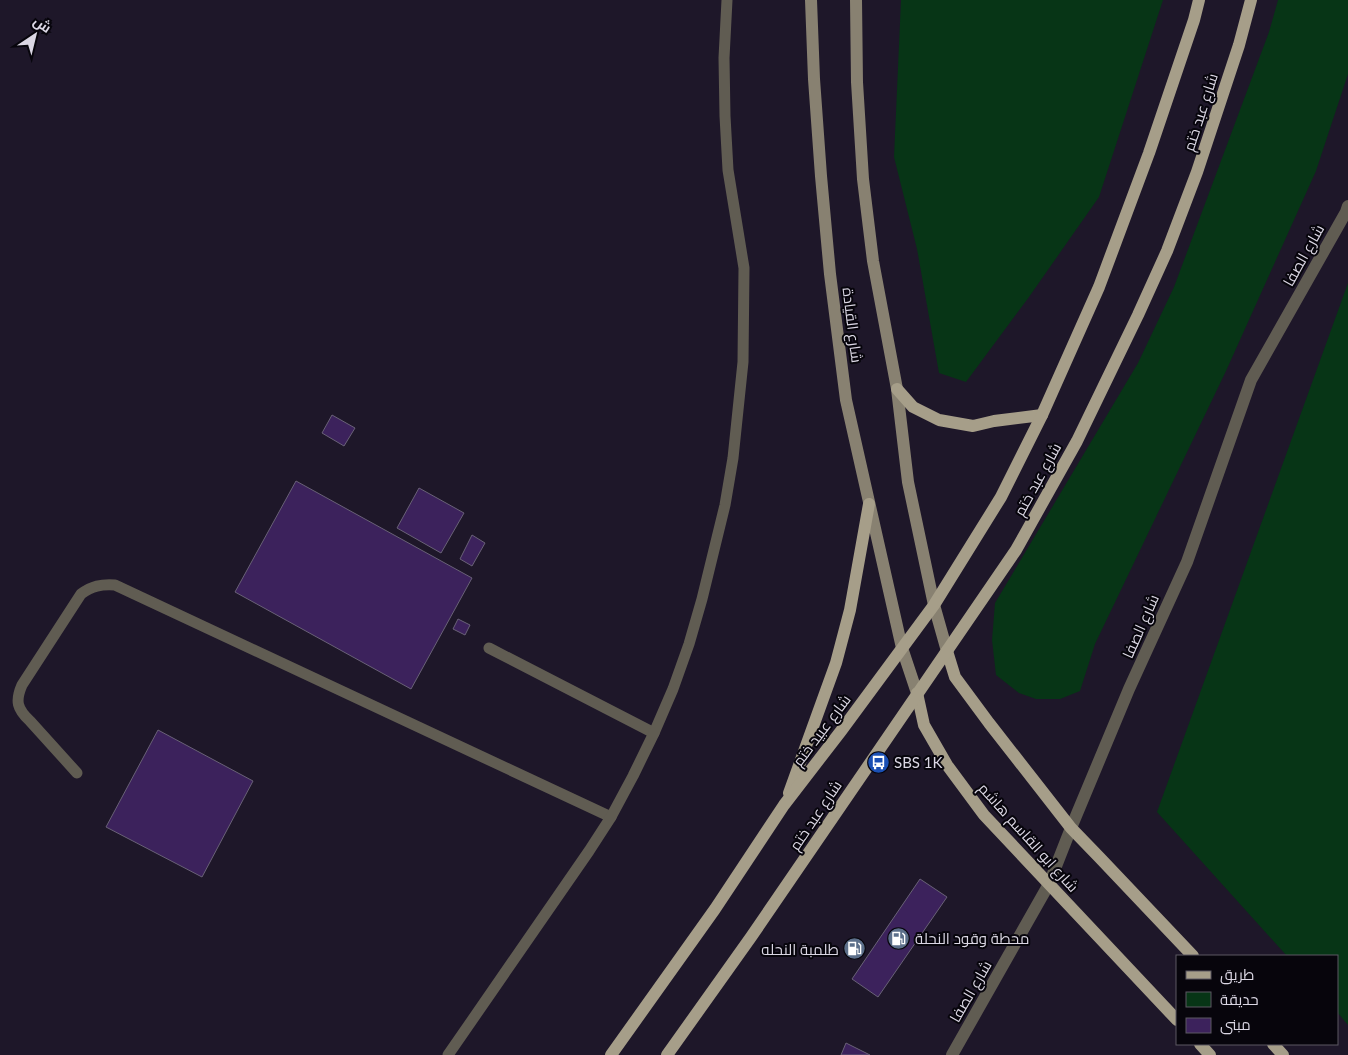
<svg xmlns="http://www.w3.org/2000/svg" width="1348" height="1055" font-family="Lato,Cairo,sans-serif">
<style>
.green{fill:#073516}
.building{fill:#3c225c;stroke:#696177}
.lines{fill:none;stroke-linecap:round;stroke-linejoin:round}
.service{stroke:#605c52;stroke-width:11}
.tertiary{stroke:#605c52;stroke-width:12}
.secondary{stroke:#888171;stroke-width:12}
.primary{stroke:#a69e89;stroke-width:12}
.labels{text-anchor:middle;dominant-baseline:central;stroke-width:4;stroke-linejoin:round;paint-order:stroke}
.street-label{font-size:15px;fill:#dbd7e4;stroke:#07050c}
.poi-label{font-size:15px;fill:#dbd7e4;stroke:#07050c;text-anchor:start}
</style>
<rect width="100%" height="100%" fill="#1e1729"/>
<g class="green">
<path d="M901 0H1163L1099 197 1029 297 966 382 939 373 917 249 894 157Z"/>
<path d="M1278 0H1348V74L1316 171 1226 371 1095 644 1080 691 1060 699H1036L1019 693 996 675 992 640 995 603 1138 363 1174 287 1269 32Z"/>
<path d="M1348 283V1025L1337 1012V956H1287L1157 812Z"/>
</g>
<g class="building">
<path d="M332 415 355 428 344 446 322 433Z"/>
<path d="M296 481 472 578 411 689 235 592Z"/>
<path d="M419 488 464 513 441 553 397 528Z"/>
<path d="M472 535 485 543 472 566 460 559Z"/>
<path d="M458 619 470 625 465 635 453 629Z"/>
<path d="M158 730 253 781 202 877 106 827Z"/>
<path d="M920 879 947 897 878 997 852 979Z"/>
<path d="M846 1043 870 1055H841Z"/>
</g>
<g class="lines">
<g class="service">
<path d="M489 648 654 733"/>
<path d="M77 773 30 721C17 709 15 701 22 685L81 594C92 586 101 584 115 585L611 817"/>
<path d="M448 1055 589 851 611 817 633 776 654 733 673 689 689 644 702 599 725 505 733 458 743 362 744 268 728 170 725 116 724 58 727 0"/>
</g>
<path class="tertiary" d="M952 1055 1049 884 1071 828 1129 689 1187 562 1251 380 1346 212 1348 206"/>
<g class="secondary">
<path d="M811 0 814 79 821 176 830 274 846 400 902 648 917 693"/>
<path d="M856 0 857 82 863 179 873 261 897 389 908 482 934 605 947 651"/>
</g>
<g class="primary">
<path d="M897 389 913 407 939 420 973 426 994 421 1042 415"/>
<path d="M947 651 955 677 989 723 1071 828 1100 858 1193 956"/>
<path d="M917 693 924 725 947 765 984 815 1177 1020"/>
<path d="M789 793 836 663 850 610 869 504"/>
<path d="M1200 1044 1210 1055"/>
<path d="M1273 1044 1283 1055"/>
<path d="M611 1055 715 909 784 805 841 731 934 605 1001 497 1042 415 1099 287 1149 153 1194 20 1199 0"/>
<path d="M667 1055 751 937 1016 550 1077 441 1138 315 1167 251 1197 172 1239 45 1251 0"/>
</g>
</g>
<defs>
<symbol id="bus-disc" viewBox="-11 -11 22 22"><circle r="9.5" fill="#1a4fb4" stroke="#07050c"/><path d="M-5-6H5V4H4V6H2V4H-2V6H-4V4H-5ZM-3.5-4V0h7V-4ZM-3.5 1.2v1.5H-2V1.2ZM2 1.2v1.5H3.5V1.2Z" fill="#fff"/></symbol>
<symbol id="fuel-disc" viewBox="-11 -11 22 22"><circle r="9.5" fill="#5c6f8a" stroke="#07050c"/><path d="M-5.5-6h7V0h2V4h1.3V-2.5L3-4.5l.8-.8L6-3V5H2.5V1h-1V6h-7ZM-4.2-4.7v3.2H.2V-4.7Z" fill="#fff"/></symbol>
</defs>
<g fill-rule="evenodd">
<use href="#bus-disc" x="866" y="750" width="25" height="25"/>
<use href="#fuel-disc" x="886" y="926" width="25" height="25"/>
<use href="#fuel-disc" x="842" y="936" width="25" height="25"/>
</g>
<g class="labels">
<g class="street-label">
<text transform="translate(1200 112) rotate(-72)">شارع عبد ختم</text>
<text transform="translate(1303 255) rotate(-61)">شارع الصفا</text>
<text transform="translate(853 325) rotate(83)">شارع القيادة</text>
<text transform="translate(1037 479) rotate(-61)">شارع عبد ختم</text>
<text transform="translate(1140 626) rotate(-66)">شارع الصفا</text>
<text transform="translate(821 730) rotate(-53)">شارع عبيد ختم</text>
<text transform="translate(815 815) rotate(-56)">شارع عبد ختم</text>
<text transform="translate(1029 837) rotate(48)">شارع ابو القاسم هاشم</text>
<text transform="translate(970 991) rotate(-60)">شارع الصفا</text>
</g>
<g class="poi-label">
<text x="894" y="762">SBS 1K</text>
<text x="915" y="938">محطة وقود النحلة</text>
<text x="839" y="949" text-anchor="end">طلمبة النحله</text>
</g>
</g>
<rect x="1176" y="955" width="162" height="90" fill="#07050c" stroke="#5c5962"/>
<rect x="1186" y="971" width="25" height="8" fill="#a69e89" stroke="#5c5962"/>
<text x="1220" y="980" font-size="15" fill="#dbd7e4">طريق</text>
<rect x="1186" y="992" width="25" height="15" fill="#073516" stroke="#5c5962"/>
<text x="1220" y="1005" font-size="15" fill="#dbd7e4">حديقة</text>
<rect x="1186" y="1018" width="25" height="15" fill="#3c225c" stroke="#5c5962"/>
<text x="1220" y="1030" font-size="15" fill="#dbd7e4">مبنى</text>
<g transform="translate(35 35) rotate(35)" stroke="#07050c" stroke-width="4" paint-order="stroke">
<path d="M0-4L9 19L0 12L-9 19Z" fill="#dbd7e4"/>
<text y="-8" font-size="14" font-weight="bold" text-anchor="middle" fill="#dbd7e4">ش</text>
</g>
</svg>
